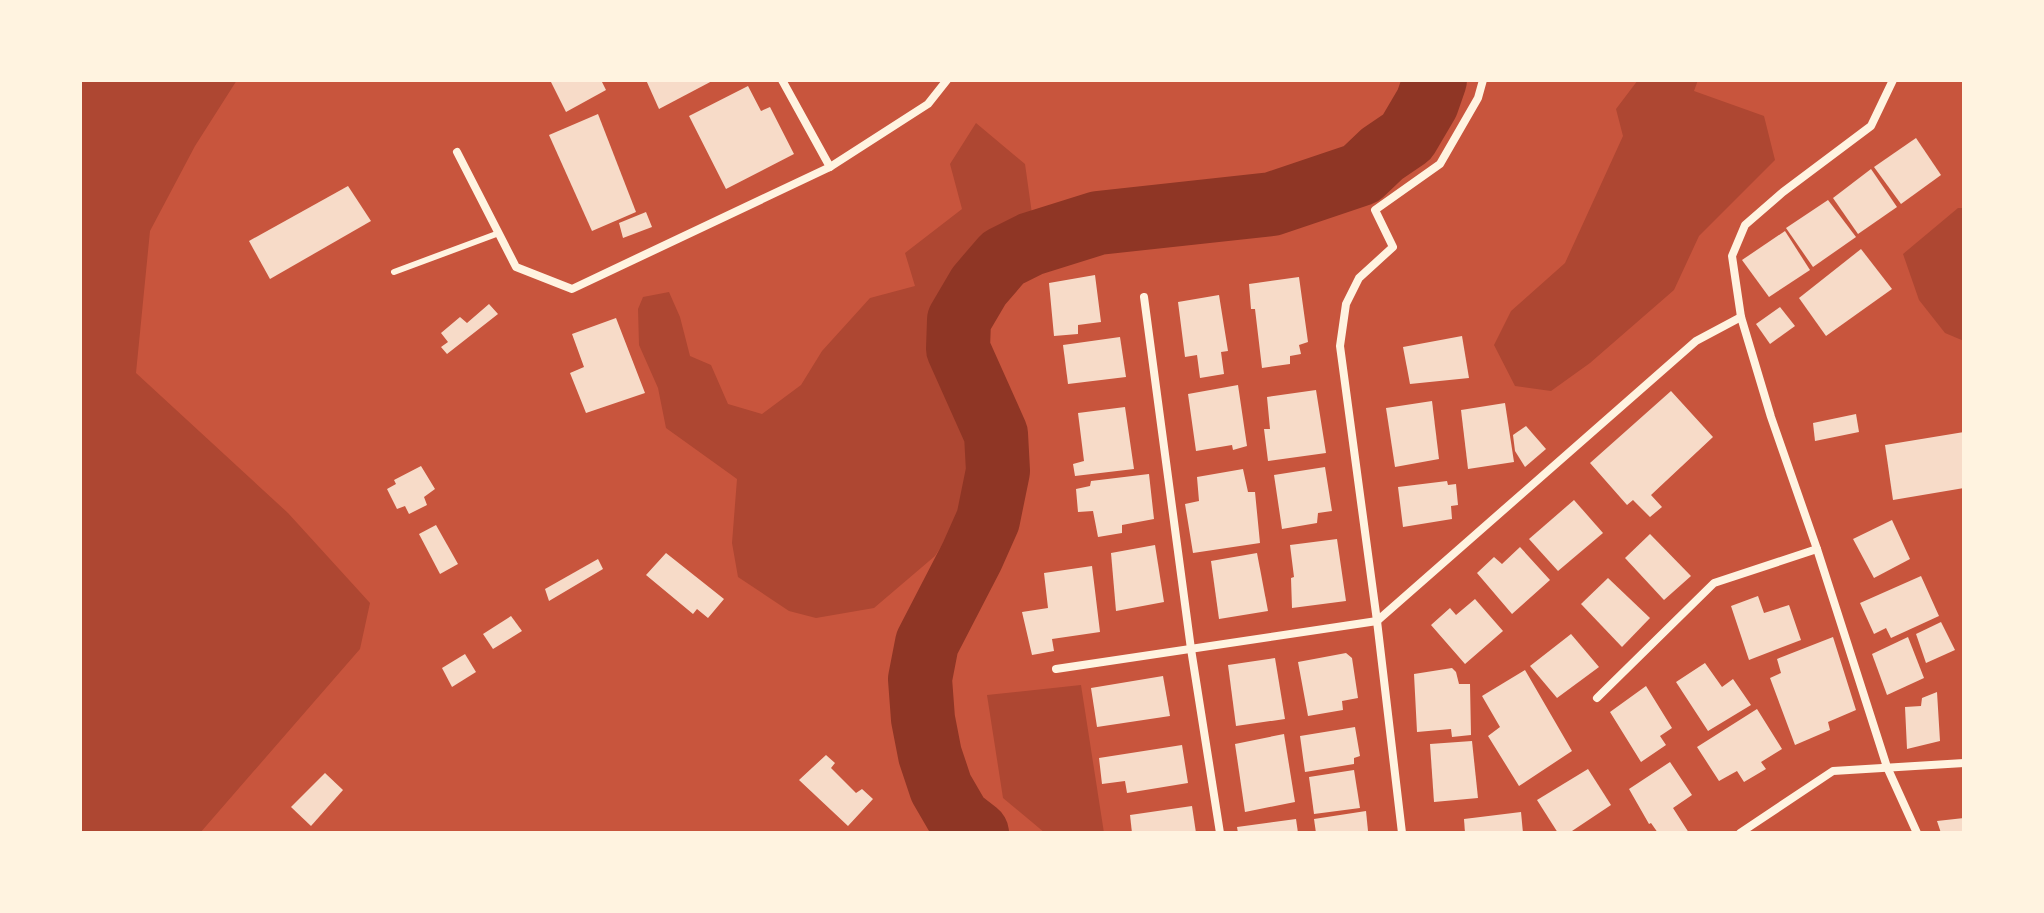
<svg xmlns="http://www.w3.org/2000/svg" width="2044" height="913" font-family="'IBM Plex Serif',serif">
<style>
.green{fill:#ae4732}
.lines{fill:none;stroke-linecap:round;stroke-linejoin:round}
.river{stroke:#8f3625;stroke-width:64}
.building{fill:#f7dbc8}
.service{stroke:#fff3e0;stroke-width:6}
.minor{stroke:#fff3e0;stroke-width:8}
</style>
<rect width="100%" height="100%" fill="#c8553d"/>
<g class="green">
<path d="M80 80H237L195 146 150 231 136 373 288 513 370 603 360 649 200 833H80Z"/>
<path d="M1638 80H1698L1694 91 1764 116 1775 160 1699 236 1674 290 1590 363 1551 391 1515 386 1494 345 1511 311 1565 263 1623 136 1616 109Z"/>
<path d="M976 123 1025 164 1033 221 981 245 953 287 935 334 972 433 976 491 935 556 874 608 816 618 789 611 738 577 732 543 737 479 666 428 658 388 639 345 638 309 643 297 669 292 680 317 690 356 711 365 728 404 762 414 801 385 822 351 870 298 915 286 905 253 962 209 950 164Z"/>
<path d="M1958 208H1964V341L1945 333 1919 300 1903 254Z"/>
<path d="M1081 685 1104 833H1045L1003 798 987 695Z"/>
</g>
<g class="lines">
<path class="river" d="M977 833 959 819 941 788 930 755 923 719 920 679 927 643 972 556 988 520 998 471 996 434 958 349 959 320 979 286 1003 258 1031 244 1098 223 1272 204 1361 174 1382 154 1407 137 1427 103 1435 80"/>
</g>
<g class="building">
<path d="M550 80H601L606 90 566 112Z"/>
<path d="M646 80H714L659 109Z"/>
<path d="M748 86 761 111 770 107 794 154 726 189 689 116Z"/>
<path d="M598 114 636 212 592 231 549 135Z"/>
<path d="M1916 138 1941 175 1901 204 1874 167Z"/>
<path d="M1871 169 1897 207 1858 234 1833 198Z"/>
<path d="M348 186 371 221 270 279 249 241Z"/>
<path d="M1828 200 1856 237 1813 267 1786 228Z"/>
<path d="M646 212 652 227 623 238 619 223Z"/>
<path d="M1785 231 1810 270 1769 297 1742 260Z"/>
<path d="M1861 249 1892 289 1826 336 1799 298Z"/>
<path d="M1095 275 1101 322 1078 325V334L1054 336 1049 283Z"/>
<path d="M1299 277 1308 342 1299 345 1301 354 1290 356V364L1262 368 1255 309H1251L1249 284Z"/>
<path d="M1219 295 1228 351 1221 352 1224 374 1200 378 1197 355 1185 357 1178 302Z"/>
<path d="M489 304 498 314 447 354 441 347 448 342 441 333 460 317 467 323Z"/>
<path d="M1780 307 1795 326 1770 344 1756 324Z"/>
<path d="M616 318 645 393 586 413 570 373 584 367 572 334Z"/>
<path d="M1462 336 1469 378 1410 384 1403 347Z"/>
<path d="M1120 337 1126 377 1068 384 1063 345Z"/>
<path d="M1238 385 1247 446 1233 450 1232 445 1196 451 1188 394Z"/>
<path d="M1316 390 1326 453 1268 461 1264 429H1270L1267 397Z"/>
<path d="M1671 391 1713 437 1651 495 1662 507 1650 517 1633 500 1627 505 1590 463Z"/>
<path d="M1432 401 1439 459 1395 467 1386 408Z"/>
<path d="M1505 403 1514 462 1468 469 1461 410Z"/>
<path d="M1125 407 1134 469 1075 476 1073 464 1084 461 1078 413Z"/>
<path d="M1856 414 1859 432 1815 441 1813 423Z"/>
<path d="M1526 426 1546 449 1525 467 1515 451 1513 435Z"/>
<path d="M1964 432V488L1893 500 1885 445Z"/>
<path d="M421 466 435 489 424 497 427 505 409 514 405 506 397 509 387 489 396 484 394 480Z"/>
<path d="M1325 467 1332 511 1318 513 1317 523 1282 529 1274 475Z"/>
<path d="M1243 469 1248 492H1255L1260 543 1193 553 1185 504 1199 501 1197 477Z"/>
<path d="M1149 474 1154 519 1122 525V533L1098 537 1093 511 1078 512 1076 489 1090 486 1091 481Z"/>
<path d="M1447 481 1448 485 1456 484 1458 505 1451 506 1452 519 1403 527 1398 487Z"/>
<path d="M1574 500 1603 533 1558 571 1529 539Z"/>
<path d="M1892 520 1910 559 1874 578 1853 539Z"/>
<path d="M436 525 458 564 440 574 419 534Z"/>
<path d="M1650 534 1691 576 1664 600 1625 558Z"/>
<path d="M1337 539 1346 601 1292 608 1291 578 1294 577 1290 545Z"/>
<path d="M1155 545 1164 602 1116 611 1111 553Z"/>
<path d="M1520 547 1550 580 1512 614 1477 573 1494 557 1502 564Z"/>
<path d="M666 553 724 599 708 618 697 609 693 614 646 575Z"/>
<path d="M1257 553 1268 611 1219 619 1211 561Z"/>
<path d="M598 559 603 569 549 601 545 589Z"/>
<path d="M1092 566 1100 632 1052 639 1054 651 1032 655 1022 612 1048 608 1044 573Z"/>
<path d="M1921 576 1939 616 1891 638 1886 628 1874 634 1860 603Z"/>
<path d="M1608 578 1650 618 1622 647 1581 604Z"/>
<path d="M1758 596 1764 613 1789 605 1801 640 1749 660 1731 606Z"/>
<path d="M1475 599 1503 631 1465 664 1431 625 1450 608 1456 615Z"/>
<path d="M511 616 522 631 493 649 483 634Z"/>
<path d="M1941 622 1955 650 1926 663 1916 634Z"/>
<path d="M1571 634 1599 667 1557 698 1530 666Z"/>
<path d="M1833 637 1856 710 1828 722 1830 730 1795 745 1770 678 1781 673 1777 659Z"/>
<path d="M1908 637 1924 678 1887 695 1872 654Z"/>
<path d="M1346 653 1352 658 1358 698 1342 701 1343 710 1308 716 1298 662Z"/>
<path d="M465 654 476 672 452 687 442 668Z"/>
<path d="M1275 658 1285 719 1236 726 1228 665Z"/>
<path d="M1705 663 1722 687 1733 679 1751 705 1708 731 1676 682Z"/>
<path d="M1452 668 1456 672 1459 684H1470L1471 735 1452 737 1451 729 1417 732 1414 674Z"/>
<path d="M1525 670 1572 751 1519 786 1488 736 1500 727 1482 696Z"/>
<path d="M1163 676 1170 716 1097 727 1091 688Z"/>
<path d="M1646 686 1672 728 1660 736 1666 745 1641 762 1610 712Z"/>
<path d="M1937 692 1940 741 1907 749 1905 707 1921 706 1922 698Z"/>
<path d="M1757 709 1782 749 1761 762 1766 769 1744 782 1737 771 1719 781 1697 747Z"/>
<path d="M1355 727 1360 756 1354 758V764L1305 772 1300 736Z"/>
<path d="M1284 734 1295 802 1245 812 1235 744Z"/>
<path d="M1472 741 1478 798 1434 802 1430 744Z"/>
<path d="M1182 745 1188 783 1127 793 1125 781 1102 784 1099 758Z"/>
<path d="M826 755 835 763 831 768 856 793 862 789 873 799 848 826 799 780Z"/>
<path d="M1670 762 1692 795 1673 808 1689 833H1658L1651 823 1649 824 1629 789Z"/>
<path d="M1588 769 1611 805 1569 833H1558L1537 800Z"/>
<path d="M1354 770 1360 808 1314 814 1309 777Z"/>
<path d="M325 773 343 790 311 826 291 807Z"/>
<path d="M1192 806 1196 833H1132L1130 815Z"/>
<path d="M1366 811 1368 831 1362 833H1316L1314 819Z"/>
<path d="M1521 812 1523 833H1465L1464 819Z"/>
<path d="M1964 818V833H1941L1937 821Z"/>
<path d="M1296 819 1298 833H1238L1237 827Z"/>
</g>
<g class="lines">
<path class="service" d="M394 272 499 233"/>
<g class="minor">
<path d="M782 80 830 167"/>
<path d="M1893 80 1871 126 1783 192 1745 225 1732 256 1741 317 1771 417 1817 549 1887 767 1917 833"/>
<path d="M457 152 516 267 572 289 830 167 928 104 947 80"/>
<path d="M1144 297 1191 649 1220 833"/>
<path d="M1056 669 1377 621 1696 341 1741 317"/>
<path d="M1597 698 1714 583 1817 549"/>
<path d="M1402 833 1377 621 1340 346 1346 304 1359 278 1393 247 1375 210 1440 164 1478 98 1483 80"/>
<path d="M1740 833 1833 771 1964 763"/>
</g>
</g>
<rect width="2044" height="913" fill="none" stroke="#fff3e0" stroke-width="164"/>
</svg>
